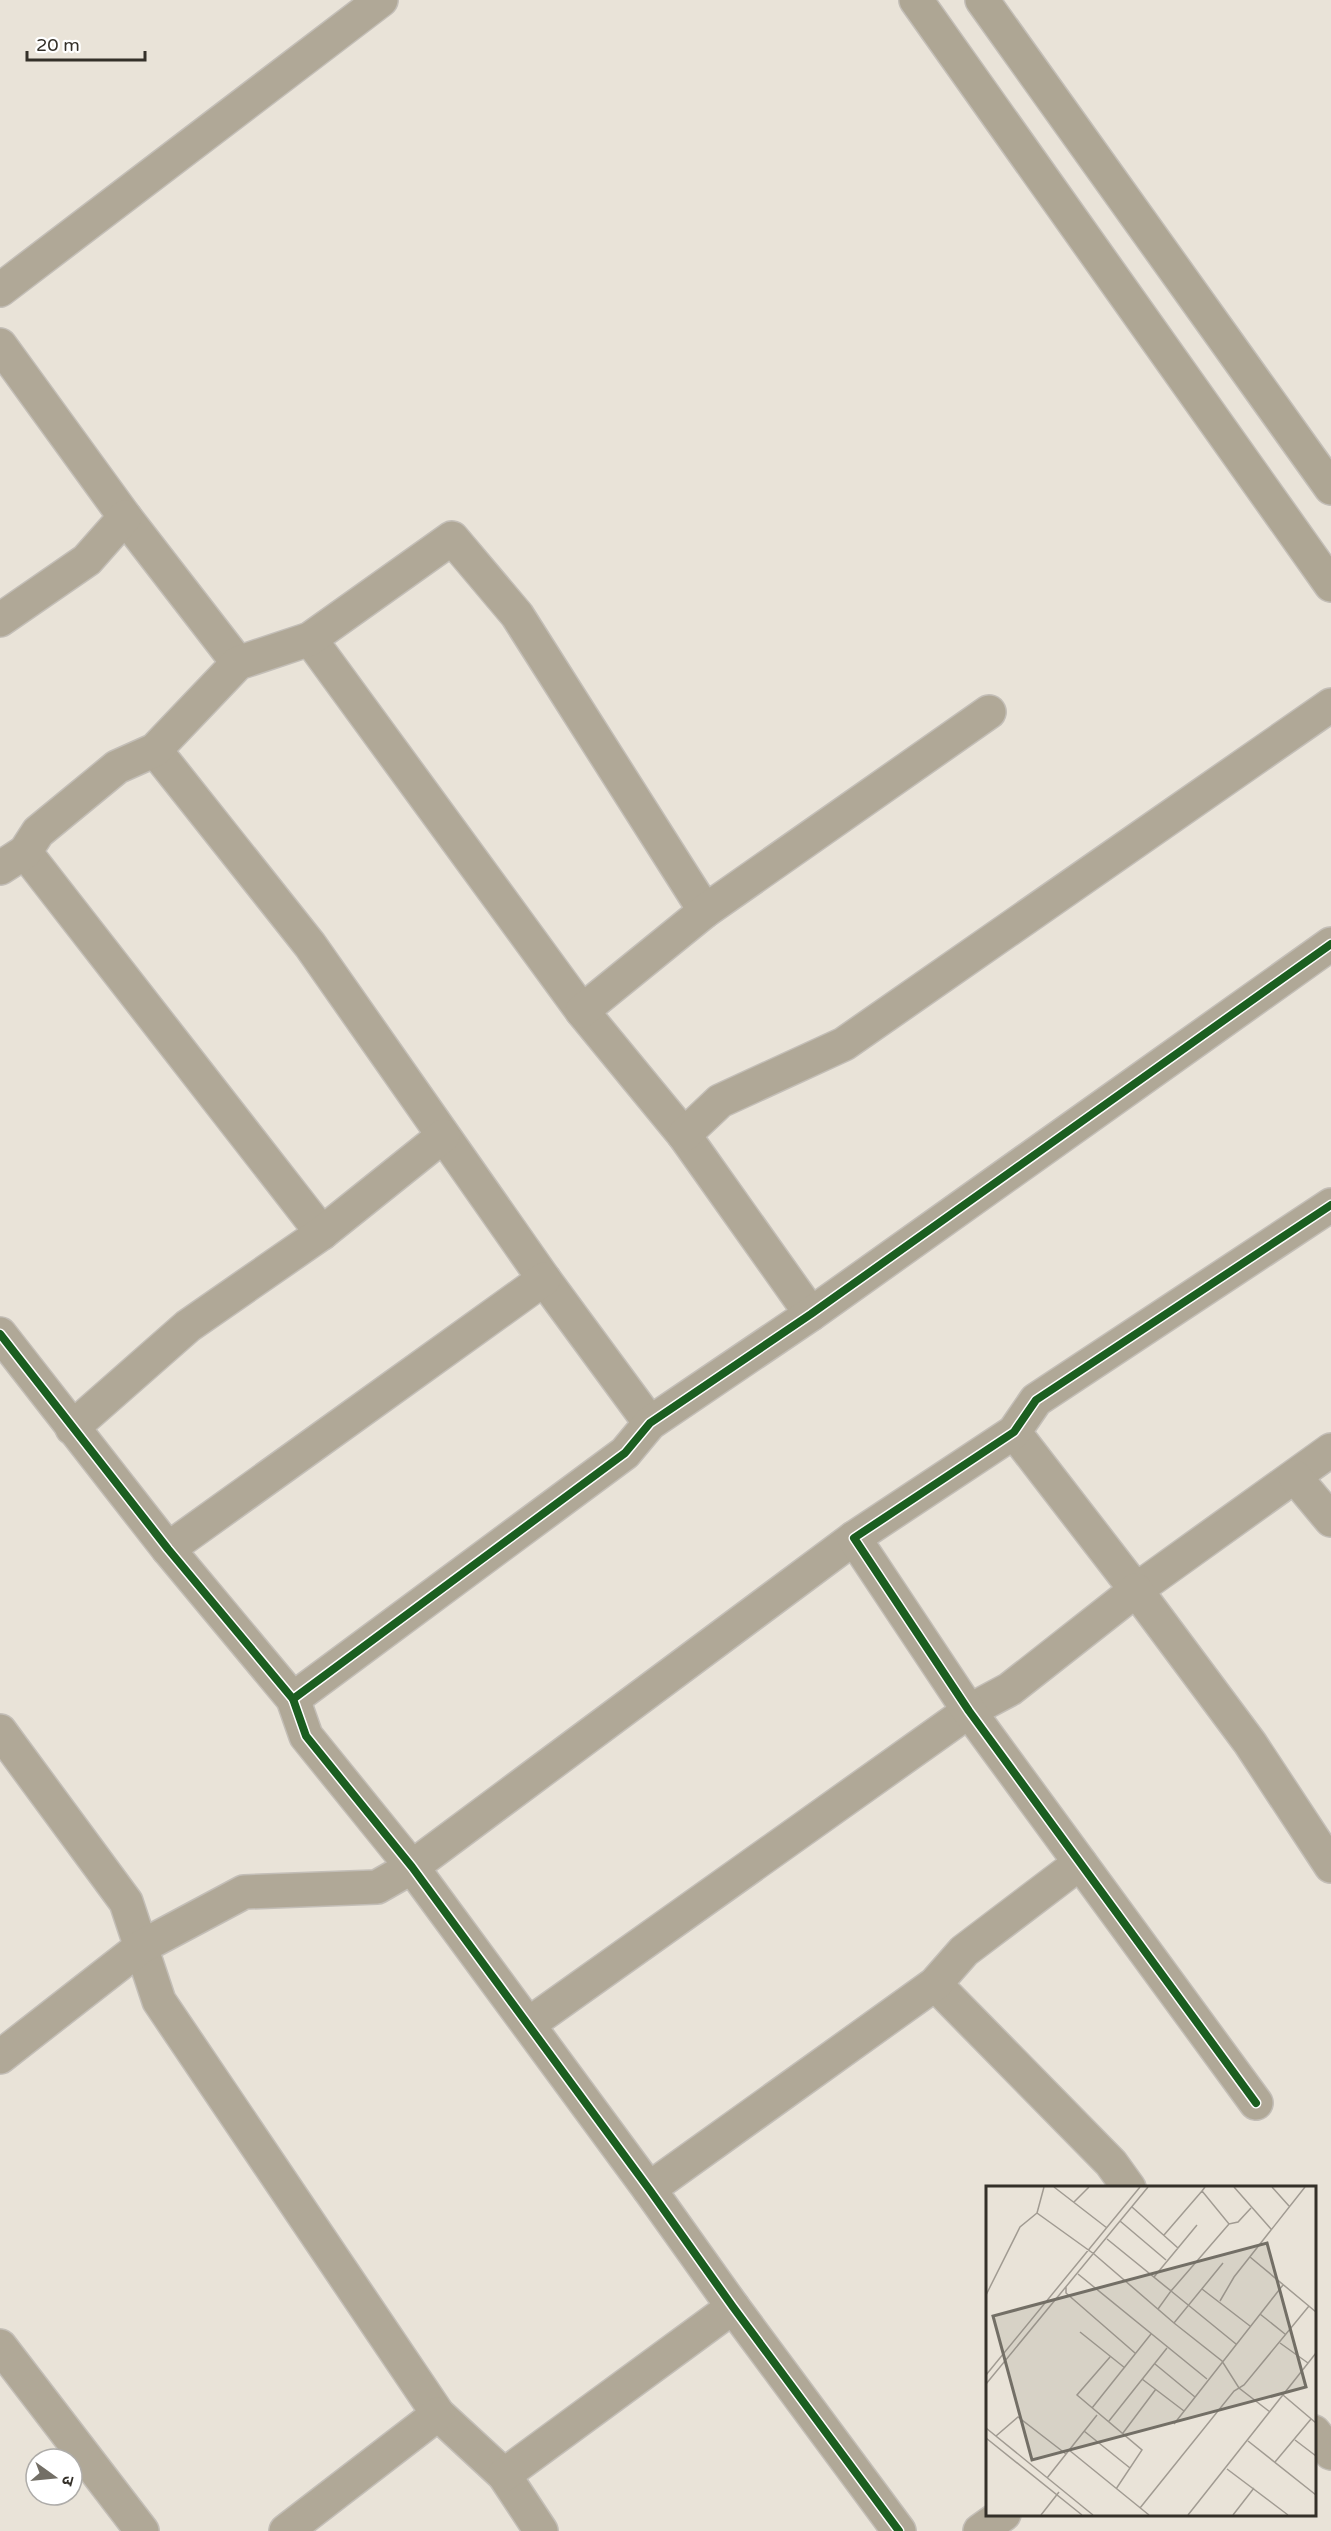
<svg xmlns="http://www.w3.org/2000/svg" width="1331" height="2531" font-family="'Varela Round','Noto Sans Devanagari',sans-serif">
<style>
.lines{fill:none;stroke-linecap:round;stroke-linejoin:round}
.street-casing{stroke:#c3beb7;stroke-width:36}
.secondary-casing{stroke:#c3beb7;stroke-width:36}
.street{stroke:#b0a897;stroke-width:33}
.secondary{stroke:#aea694;stroke-width:33}
.cycleway-casing{stroke:#fff;stroke-width:11}
.cycleway{stroke:#1b5e20;stroke-width:8}
.inset-road{fill:none;stroke:#a19b92;stroke-width:1.5}
.view{fill:#736f66;fill-opacity:0.15;stroke:#736f66;stroke-width:3}
.inset-edge{fill:none;stroke:#343029;stroke-width:3}
</style>
<rect width="100%" height="100%" fill="#e9e3d8"/>
<g class="lines">
<defs>
<g id="street">
<path d="M0 290 381 0"/>
<path d="M0 345 125 517 238 663"/>
<path d="M0 620 87 560 125 517"/>
<path d="M310 639 582 1011 684 1135 811 1314"/>
<path d="M155 750 310 945 544 1279 650 1423"/>
<path d="M25 852 322 1233"/>
<path d="M0 868 25 852 38 832 117 767 155 750 238 663 310 639 452 538 517 615 705 911"/>
<path d="M582 1011 705 911 989 712"/>
<path d="M684 1135 720 1101 844 1044 1331 705"/>
<path d="M0 1334 168 1549 293 1699 306 1736 412 1867 649 2189 733 2307 899 2531"/>
<path d="M72 1428 188 1326 322 1233 443 1136"/>
<path d="M1014 1432 1136 1590 1331 1450"/>
<path d="M1295 1477 1331 1520"/>
<path d="M168 1549 544 1279"/>
<path d="M293 1699 625 1453 650 1423 811 1314 1331 944"/>
<path d="M0 1731 126 1902 159 2001 438 2414 504 2475 541 2531"/>
<path d="M935 1984 1111 2163 1129 2188"/>
<path d="M529 2024 969 1711 1010 1689 1136 1590 1250 1743 1331 1866"/>
<path d="M0 2057 141 1947 244 1892 377 1887 412 1867 854 1538"/>
<path d="M1256 2103 969 1711 854 1538 1014 1432 1036 1400 1331 1205"/>
<path d="M649 2189 935 1984 964 1951 1080 1863"/>
<path d="M0 2346 142 2531"/>
<path d="M1314 2432 1331 2453"/>
<path d="M504 2475 733 2307"/>
<path d="M286 2531 438 2414"/>
<path d="M980 2531 1004 2514"/>
</g>
<g id="secondary">
<path d="M916 0 1331 585"/>
<path d="M982 0 1331 488"/>
</g>
</defs>
<use href="#street" class="street-casing"/>
<use href="#secondary" class="secondary-casing"/>
<use href="#street" class="street"/>
<use href="#secondary" class="secondary"/>
<defs>
<g id="cycleway">
<path d="M0 1334 168 1549 293 1699 306 1736 412 1867 649 2189 733 2307 899 2531"/>
<path d="M293 1699 625 1453 650 1423 811 1314 1331 944"/>
<path d="M1256 2103 969 1711 854 1538 1014 1432 1036 1400 1331 1205"/>
</g>
</defs>
<use href="#cycleway" class="cycleway-casing"/>
<use href="#cycleway" class="cycleway"/>
</g>
<g transform="translate(986 2186)">
<rect width="330" height="330" fill="#e9e3d8"/>
<path class="inset-road" d="M58 1 51 27 108 68 188 137 237 77M68 1 121 42M219 1 216 5 243 38 252 36 265 22M248 1 285 43M286 1 303 20M88 16 103 1M146 21 192 62M134 35 180 74M243 38 185 105 250 158M178 49 216 5M121 53 185 105 172 123M264 71 330 126M92 88 221 193M168 91 211 39M80 101V107L149 167M216 103 264 140M0 109 34 41 51 27M234 115 248 91 319 1M274 128 299 148M188 137 236 175 253 202 284 226M94 146 139 182M294 157 322 177M124 171 91 209 156 264 130 303M169 178 209 211M0 189 154 1M156 193 198 225M0 198 162 1M297 209 330 237M106 222 165 148M123 235 181 162M188 238 297 99M0 242 107 329M98 245 144 282M137 247 170 203M10 250 32 231 80 268M0 252 96 329M309 254 330 270M262 255 330 309M83 264 163 329M289 276 325 233M241 283 302 329M61 292 111 229M154 322 248 205 258 199 323 120M55 329 73 306M202 329 330 167M247 329 268 302"/>
<path class="view" d="M281 57 320 201 46 274 7 130Z"/>
<rect width="330" height="330" class="inset-edge"/>
</g>
<g transform="translate(54 2477) rotate(105)"><circle r="28" fill="#ffffff" stroke="#aeaca9" stroke-width="1.5"/>
<path d="M0-4.5L10 22L0 15L-10 22Z" fill="#736f66"/>
<text y="-9" font-size="16" font-weight="bold" text-anchor="middle" fill="#343029">उ</text>
</g>
<path d="M27 51v9h118v-9" fill="none" stroke="#343029" stroke-width="3"/>
<text x="36" y="51" font-size="18" fill="#343029" stroke="#ffffff" stroke-width="4.5" paint-order="stroke">20 m</text>
</svg>
